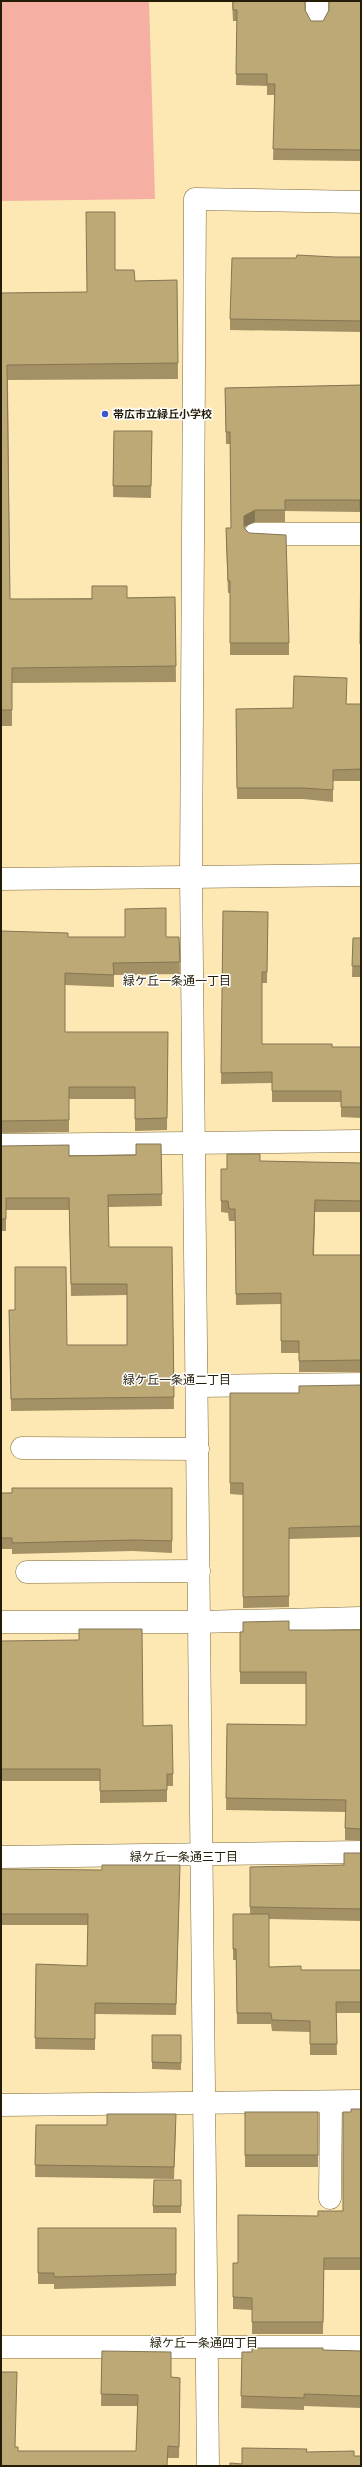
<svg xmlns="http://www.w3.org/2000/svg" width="362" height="2467" font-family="Poppins,'Noto Sans JP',sans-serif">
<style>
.green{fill:#f6afa3}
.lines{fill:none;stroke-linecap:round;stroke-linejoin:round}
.minor-casing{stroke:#7d6a38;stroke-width:23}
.minor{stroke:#fff;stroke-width:22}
.wall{fill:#a39165}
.shaded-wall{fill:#847653}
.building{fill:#bda976;stroke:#847653}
.poi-dot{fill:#3e58ca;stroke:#fff;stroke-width:1.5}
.labels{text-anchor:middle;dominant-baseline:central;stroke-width:3;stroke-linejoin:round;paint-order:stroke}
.poi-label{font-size:11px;font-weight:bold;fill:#231c07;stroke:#fff;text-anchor:start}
.neighbourhood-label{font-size:12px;fill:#231c07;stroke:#fff}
</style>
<rect width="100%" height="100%" fill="#fde8b3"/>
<g class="green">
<path d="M1 1H149L155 199 1 201Z"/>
<path d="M1 1248 2 1491H1Z"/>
</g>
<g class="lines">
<defs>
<g id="minor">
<path d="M317 1V21"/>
<path d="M255 534H361"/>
<path d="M1 879 361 875"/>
<path d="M1 1145 361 1141"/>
<path d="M197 1386 361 1384"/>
<path d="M22 1448 198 1449"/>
<path d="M27 1572 199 1571"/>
<path d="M1 1622H199L361 1618"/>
<path d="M1 1857 361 1852"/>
<path d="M1 2105 361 2101"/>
<path d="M330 2198 331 2102"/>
<path d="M1 2347H361"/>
<path d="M208 2466 191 876 195 199 361 202"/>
</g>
</defs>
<use href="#minor" class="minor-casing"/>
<use href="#minor" class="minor"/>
</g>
<g class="wall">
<path d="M232 1 305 11 311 21H323L361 1V161L273 160 275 95H267V86L236 85 237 21H233Z"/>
<path d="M335 257H361V332L230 330V319L296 258Z"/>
<path d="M115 270 135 281 177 280 178 379 8 380 10 599 175 597 176 682 12 683V726H1V293L87 292Z"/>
<path d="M361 385V522H360V512L285 511V522H255L244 527 289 643V655H230V593H228L226 540V528H231L230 444H226L225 388Z"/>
<path d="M114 431H152L151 498 113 497Z"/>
<path d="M361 535V656H360V644Z"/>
<path d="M347 689 346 704H361V781H333V802L303 799H237L236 709 293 708Z"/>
<path d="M223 911 268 912 267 983H262V1044L332 1047H361V1118L341 1117V1102H272V1083L221 1084Z"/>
<path d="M1 931 68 937H179L180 974 114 975V987L65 985V1032H168L167 1130 135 1131V1099H69V1132L1 1133Z"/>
<path d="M353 938H361V977H352Z"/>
<path d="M161 1144 162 1206 108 1207 109 1247H172L174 1409 11 1411 9 1310 67 1345H127V1295L71 1296 69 1210H6V1231H1V1146L69 1156 136 1155Z"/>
<path d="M260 1161 361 1163V1212H315L314 1255H361V1372H299V1353H281V1304L236 1305 235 1221H229L228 1213 221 1212V1169H227Z"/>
<path d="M361 1385V1537L289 1539V1607L243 1608V1495L230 1494V1393H299Z"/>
<path d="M172 1488V1553L133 1551 12 1554V1549H1V1493Z"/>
<path d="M289 1630H361V1841L345 1840V1812L226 1810 227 1724 306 1725V1684H240V1632Z"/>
<path d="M1 1641 143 1726 173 1774V1786H167V1802L100 1803V1781H1Z"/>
<path d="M361 1853V1921L269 1919V1967L301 1970H361V2013H336L337 2055H310V2032L272 2031 271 2024H237L236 1960H233V1914H250V1867L344 1865Z"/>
<path d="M1 1869 180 1876 176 2015 95 2014V2050L35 2049 36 1964 87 1966 88 1925H1Z"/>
<path d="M152 2035H181V2070L152 2069Z"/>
<path d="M361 2109V2270H324L323 2334H252V2310L233 2309V2263H238L318 2216 343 2211 351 2112Z"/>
<rect x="245" y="2112" width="73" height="55"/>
<path d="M36 2125 176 2126 174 2179 35 2177Z"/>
<path d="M181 2180V2213H153V2206Z"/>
<path d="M38 2228H176V2286L54 2289V2284H38Z"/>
<path d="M323 2350 361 2351V2408L304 2406V2410L241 2408 242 2352Z"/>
<path d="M102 2351 171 2377 180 2378 179 2458H168L1 2466 15 2447 18 2451H136L138 2406H101Z"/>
</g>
<g class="shaded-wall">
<path d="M255 510V522L244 527V540V516Z"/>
<path d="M315 1200V1212L313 1267V1255Z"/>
</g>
<g class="building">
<path d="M233 1H305V10L311 21H323L329 10V1H361V150L273 149 275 84H267V74H236L237 10H233Z"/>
<path d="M86 212H115V270H134L135 281 177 280 178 363 7 365 10 599H92V586H127V598L175 597 176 666 12 668V710H1V293L87 292Z"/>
<path d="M297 255 335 257H361V321L230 319 232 258H296Z"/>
<path d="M361 385V510H360V500H285V510H255L244 516V528L249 533 286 535 289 643H230V581H228L226 528H231L230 432H226L225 388Z"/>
<path d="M114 431H152L151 486H113Z"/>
<path d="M361 535V644H360Z"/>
<path d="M294 676 347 678 346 704H361V769L333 770V790L303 788H237L236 709 293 708Z"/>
<path d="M166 908V937H179L180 962 113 963 114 975 65 973V1032H168L167 1118 135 1119V1087H69V1120L1 1121V931L68 933V937H125V909Z"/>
<path d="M223 911 268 912 267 972H262V1044H332V1047H361V1107H341V1091H272V1072L221 1073Z"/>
<path d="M353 938H361V966H352Z"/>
<path d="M136 1144H161L162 1194 108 1195 109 1247H172L174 1397 11 1399 9 1310H15V1267H66L67 1345H127V1284H71L69 1198H6V1219H1V1146L69 1145V1156L136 1155Z"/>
<path d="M227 1154H260V1161L361 1163V1201L315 1200 313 1255H361V1360L299 1361V1341H281V1293L236 1294 235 1209H229L228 1201H221V1169H227Z"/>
<path d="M361 1385V1526L289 1528V1596L243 1597V1483H230V1393H299V1386Z"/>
<path d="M12 1488H172V1541L133 1540 12 1543V1538H1V1493H12Z"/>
<path d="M289 1621V1630H361V1829L345 1828 346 1800 226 1798 227 1724 306 1725V1672H240V1632H243V1622Z"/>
<path d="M79 1629H142L143 1726 172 1725 173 1774H167V1790L100 1791V1769H1V1641L79 1640Z"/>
<path d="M344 1853H361V1909L250 1907V1867L344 1865Z"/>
<path d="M102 1865H180L176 2004 95 2003V2039L35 2038 36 1964 87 1966 88 1914H1V1869L102 1870Z"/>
<path d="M233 1914H269V1967L301 1966V1970H361V2002H336L337 2044H310V2021L272 2020 271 2013H237L236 1949H233Z"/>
<path d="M152 2035H181V2063L152 2062Z"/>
<path d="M351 2109H361V2258H324L323 2322H252V2298L233 2297V2263H238V2215L318 2216V2211H343V2112H351Z"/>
<rect x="245" y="2112" width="73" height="43"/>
<path d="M107 2114H176L174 2167 35 2165 36 2125H107Z"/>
<path d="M154 2180H181V2206H153Z"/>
<path d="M38 2228H176V2274L54 2277V2273H38Z"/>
<path d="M252 2348H323V2350L361 2351V2396L304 2394V2398L241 2396 242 2352H252Z"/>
<path d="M102 2351 171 2352V2377L180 2378 179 2447 168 2446 167 2466H1V2372H17L15 2447H18V2451H136L138 2395 101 2394Z"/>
<path d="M242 2448 307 2449 306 2452 354 2451V2456H361V2466H230V2463L242 2464Z"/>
</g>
<circle class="poi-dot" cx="105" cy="414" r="4"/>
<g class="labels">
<g class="poi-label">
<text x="113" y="414">帯広市立緑丘小学校</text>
</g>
<g class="neighbourhood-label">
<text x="177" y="980">緑ケ丘一条通一丁目</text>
<text x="177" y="1379">緑ケ丘一条通二丁目</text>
<text x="184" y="1856">緑ケ丘一条通三丁目</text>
<text x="204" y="2342">緑ケ丘一条通四丁目</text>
</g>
</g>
<rect width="362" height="2467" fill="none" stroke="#231c07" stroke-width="4"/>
</svg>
